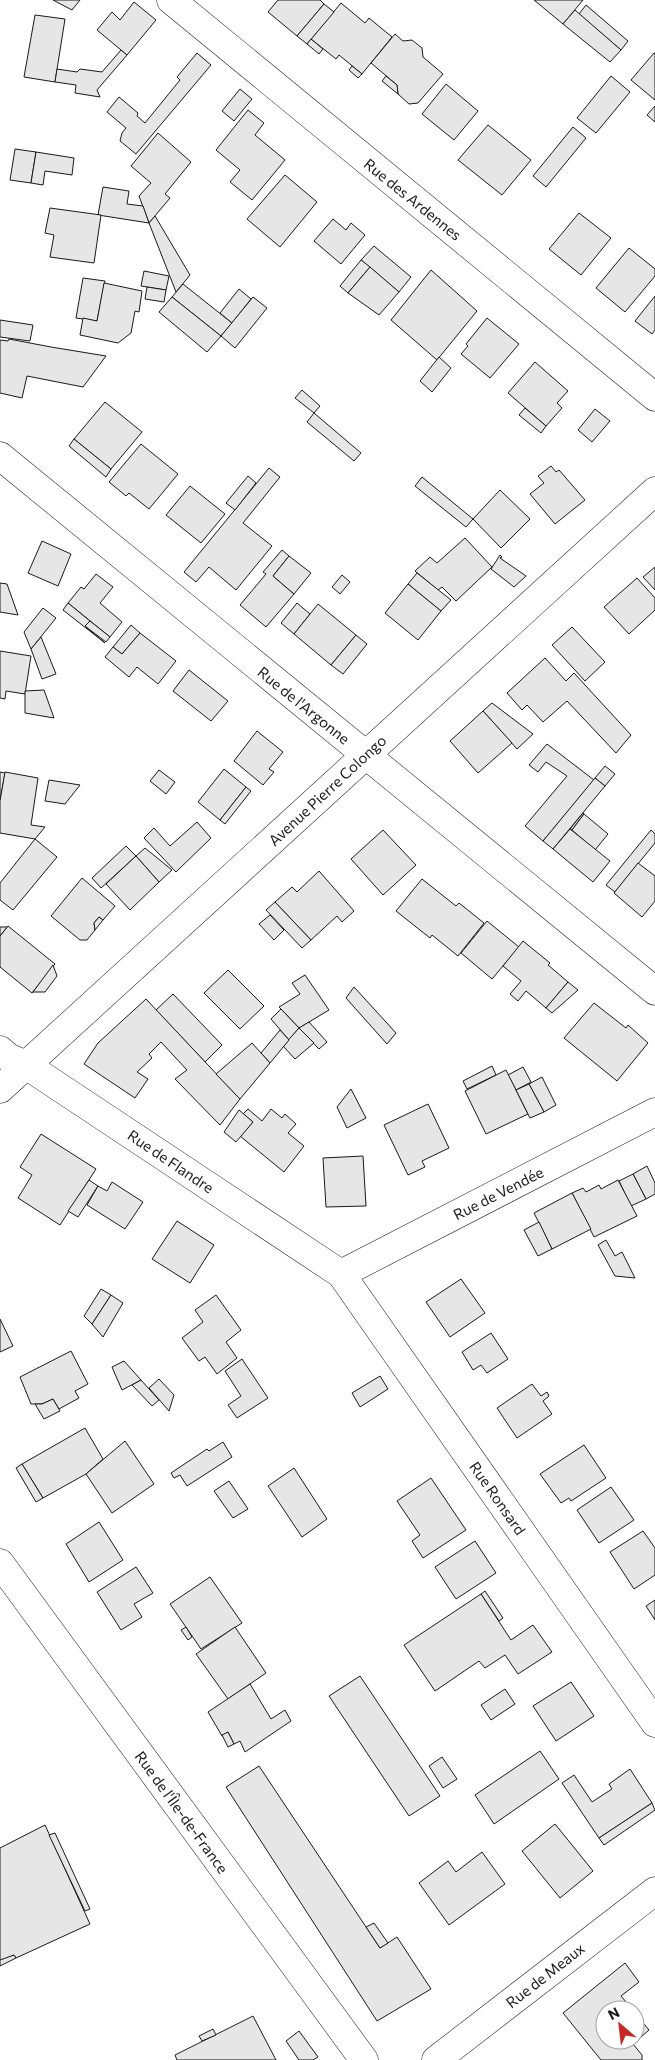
<svg xmlns="http://www.w3.org/2000/svg" width="655" height="2060" font-family="Commissioner,sans-serif">
<style>
.building{fill:#e6e6e6;stroke:#1a1a1a}
.lines{fill:none;stroke-linecap:round;stroke-linejoin:round}
.minor-casing{stroke:#1a1a1a;stroke-width:29}
.major-casing{stroke:#1a1a1a;stroke-width:29}
.minor{stroke:#fff;stroke-width:28}
.major{stroke:#fff;stroke-width:28}
.labels{text-anchor:middle;dominant-baseline:central;stroke-width:4;stroke-linejoin:round;paint-order:stroke}
.street-label{font-size:15px;fill:#1a1a1a;stroke:#fff}
</style>
<rect width="100%" height="100%" fill="#fff"/>
<g class="building">
<path d="M53 0H80L72 10Z"/>
<path d="M278 0H320L324 4 297 36 268 12Z"/>
<path d="M534 0H583L563 24Z"/>
<path d="M134 2 156 20 127 55 97 30 112 12 120 20Z"/>
<path d="M341 3 365 23 369 18 392 37 362 74 339 55 336 59 311 39Z"/>
<path d="M324 4 334 12 307 44 297 36Z"/>
<path d="M586 5 628 41 621 50 579 14Z"/>
<path d="M575 10 621 50 610 62 563 24Z"/>
<path d="M35 15 65 19 55 82 24 77Z"/>
<path d="M395 34 403 41 412 40 422 48 423 57 443 74 418 103 409 104 398 94 397 85 371 63Z"/>
<path d="M311 39 323 49 319 54 307 44Z"/>
<path d="M121 50 127 55 97 90 100 97 75 93 76 85 55 82 57 69 77 72 80 69 102 72Z"/>
<path d="M197 53 211 65 136 154 120 141 122 133 126 128 107 112 119 97 138 113 137 116 145 123 180 80 177 77Z"/>
<path d="M654 53H655V100L631 80Z"/>
<path d="M352 66 362 74 358 78 349 70Z"/>
<path d="M386 76 397 85 398 94 382 81Z"/>
<path d="M611 76 630 92 596 133 577 118Z"/>
<path d="M446 84 478 111 454 140 422 114Z"/>
<path d="M240 89 252 99 234 121 222 111Z"/>
<path d="M655 106V122L647 115Z"/>
<path d="M248 110 264 123 255 135 285 160 252 200 230 182 240 170 216 150Z"/>
<path d="M488 125 531 160 502 195 458 160Z"/>
<path d="M573 127 586 138 546 187 533 176Z"/>
<path d="M158 133 191 162 165 194 170 198 149 223 139 196 151 183 131 166Z"/>
<path d="M15 149 36 152 31 183 10 180Z"/>
<path d="M36 152 74 158 72 175 45 171 43 185 31 183Z"/>
<path d="M285 175 317 202 280 247 247 219Z"/>
<path d="M103 187 129 191 127 204 143 206 149 223 98 215Z"/>
<path d="M50 208 101 215 94 263 50 257 54 235 45 233Z"/>
<path d="M579 213 611 238 581 275 549 249Z"/>
<path d="M155 216 190 275 176 292 149 223Z"/>
<path d="M333 219 346 230 351 223 365 235 341 264 314 241Z"/>
<path d="M374 246 411 277 399 292 361 260Z"/>
<path d="M629 248 655 269V276L625 312 596 288Z"/>
<path d="M361 260 370 267 348 293 340 286Z"/>
<path d="M370 267 399 292 379 315 348 293Z"/>
<path d="M431 270 477 311 437 360 391 320Z"/>
<path d="M144 271 169 276 166 290 141 286Z"/>
<path d="M83 278 105 281 97 321 76 318Z"/>
<path d="M104 283 142 291 139 312 135 311 131 333 118 343 80 335 83 318 97 321Z"/>
<path d="M183 284 232 323 221 336 172 297Z"/>
<path d="M147 287 166 290 164 302 145 299Z"/>
<path d="M239 289 251 299 232 323 220 313Z"/>
<path d="M655 296V330L652 334 635 321Z"/>
<path d="M172 297 221 336 207 352 159 312Z"/>
<path d="M253 297 267 308 235 348 221 336Z"/>
<path d="M487 318 519 344 490 378 461 354 468 346 466 344Z"/>
<path d="M0 320 33 325 30 341 0 337Z"/>
<path d="M9 339 51 347 106 356 83 387 27 376 22 398 0 393V340L8 341Z"/>
<path d="M439 357 451 368 432 392 420 381Z"/>
<path d="M535 362 568 391 557 403 562 408 546 426 508 393Z"/>
<path d="M302 390 320 406 314 413 295 398Z"/>
<path d="M105 402 142 432 111 469 74 439Z"/>
<path d="M525 408 546 426 541 433 519 415Z"/>
<path d="M595 409 610 421 592 442 578 430Z"/>
<path d="M314 413 361 453 354 461 307 422Z"/>
<path d="M74 439 111 469 106 477 69 446Z"/>
<path d="M141 444 178 474 149 509 129 493 126 496 109 482Z"/>
<path d="M551 466 556 472 559 470 585 500 555 524 530 494 544 483 538 476Z"/>
<path d="M269 468 280 477 243 523 272 546 236 590 209 567 196 582 184 572Z"/>
<path d="M248 476 256 483 235 510 226 503Z"/>
<path d="M422 477 473 519 466 527 415 486Z"/>
<path d="M190 486 225 514 201 543 166 515Z"/>
<path d="M500 490 530 519 501 548 473 519Z"/>
<path d="M465 538 492 567 456 601 442 587 438 590 415 571 430 557 437 563Z"/>
<path d="M42 541 71 554 58 586 28 573Z"/>
<path d="M282 550 289 556 273 576 294 594 266 627 240 605 266 574 263 572Z"/>
<path d="M500 555 502 557 500 558 526 576 514 587 491 569Z"/>
<path d="M289 556 311 573 294 594 273 576Z"/>
<path d="M655 567V590L643 577Z"/>
<path d="M417 573 451 600 441 611 408 584Z"/>
<path d="M96 574 113 587 100 603 122 622 110 637 68 603 81 587 84 589Z"/>
<path d="M342 575 350 582 340 594 332 587Z"/>
<path d="M637 578 655 598V610L629 634 604 607Z"/>
<path d="M0 583 7 584 18 615 0 612Z"/>
<path d="M408 584 441 611 418 640 385 613Z"/>
<path d="M68 603 90 621 85 626 105 643 63 610Z"/>
<path d="M297 603 310 614 294 634 281 623Z"/>
<path d="M318 604 356 635 331 665 294 634Z"/>
<path d="M43 608 56 618 31 649 24 632Z"/>
<path d="M90 621 110 637 106 642 85 626Z"/>
<path d="M131 625 140 633 122 654 113 647Z"/>
<path d="M572 627 605 662 585 681 552 645Z"/>
<path d="M140 633 176 661 158 684 137 667 129 677 105 657 113 647 122 654Z"/>
<path d="M356 635 367 644 343 674 331 665Z"/>
<path d="M41 637 56 674 42 679 31 649Z"/>
<path d="M0 651 31 656 25 694 6 691 5 699 0 698Z"/>
<path d="M545 658 566 681 574 673 631 735 616 753 567 701 543 722 527 705 522 710 507 693Z"/>
<path d="M189 670 228 701 211 721 173 691Z"/>
<path d="M44 690 54 718 25 713V691Z"/>
<path d="M492 703 533 734 517 749 483 711Z"/>
<path d="M483 711 512 743 478 773 450 741Z"/>
<path d="M257 731 283 752 269 769 274 772 263 785 234 761Z"/>
<path d="M547 744 594 780 543 841 525 826 567 776 546 762 538 772 529 765Z"/>
<path d="M605 766 615 774 605 786 595 778Z"/>
<path d="M224 769 246 787 220 820 198 802Z"/>
<path d="M159 770 175 782 166 794 150 781Z"/>
<path d="M0 772 5 773 0 801Z"/>
<path d="M5 772 38 778 31 825 45 827 35 839 0 833V801Z"/>
<path d="M595 778 605 786 553 849 543 841Z"/>
<path d="M49 780 80 785 65 804 45 801Z"/>
<path d="M246 787 251 791 225 824 220 820Z"/>
<path d="M583 813 584 814 572 830 570 829Z"/>
<path d="M584 814 608 834 595 850 572 830Z"/>
<path d="M197 822 211 838 176 872 144 838 154 828 170 846Z"/>
<path d="M570 829 610 861 593 882 553 849Z"/>
<path d="M383 830 416 865 383 895 351 859Z"/>
<path d="M651 830 655 834V843L615 892 606 885Z"/>
<path d="M35 839 57 857 13 910 0 900V883Z"/>
<path d="M126 846 136 856 101 888 92 878Z"/>
<path d="M145 848 172 870 159 882 136 856Z"/>
<path d="M136 856 159 882 130 910 106 884Z"/>
<path d="M638 863 655 876V901L642 917 614 893Z"/>
<path d="M319 871 354 911 342 922 337 916 311 940 275 902 292 887 297 892Z"/>
<path d="M82 878 115 906 103 920 99 917 94 923 95 930 87 940H80L51 916Z"/>
<path d="M422 879 456 906 459 903 484 923 458 956 432 935 430 938 396 911Z"/>
<path d="M275 902 311 940 302 948 266 910Z"/>
<path d="M270 915 284 930 274 940 259 924Z"/>
<path d="M99 917 103 920 95 930 94 923Z"/>
<path d="M487 921 519 947 492 979 461 953Z"/>
<path d="M8 926 55 964 32 993 0 967V936Z"/>
<path d="M0 927H7L0 936Z"/>
<path d="M523 941 550 963 548 965 568 982 546 1008 526 991 518 1001 510 994 521 981 503 966Z"/>
<path d="M53 965 57 976 45 992H33Z"/>
<path d="M228 970 264 1006 240 1029 204 993Z"/>
<path d="M305 975 329 1010 299 1028 279 1007 300 994 292 983Z"/>
<path d="M568 982 578 990 552 1013 546 1008Z"/>
<path d="M354 987 396 1033 387 1044 346 998Z"/>
<path d="M173 994 222 1045 205 1062 156 1010Z"/>
<path d="M146 999 240 1099 220 1125 175 1079 187 1070 161 1042 149 1054 152 1058 137 1072 148 1079 135 1098 84 1064 98 1043Z"/>
<path d="M594 1003 626 1028 628 1025 648 1043 617 1081 564 1038Z"/>
<path d="M281 1009 299 1028 289 1040 271 1019Z"/>
<path d="M309 1022 327 1042 319 1049 299 1028Z"/>
<path d="M299 1028 314 1043 295 1059 283 1046Z"/>
<path d="M280 1030 289 1040 270 1063 261 1053Z"/>
<path d="M252 1043 270 1063 240 1099 216 1074Z"/>
<path d="M492 1066 496 1075 467 1089 463 1081Z"/>
<path d="M523 1067 531 1082 516 1090 508 1075Z"/>
<path d="M506 1070 528 1114 486 1134 465 1091Z"/>
<path d="M542 1077 556 1105 544 1112 529 1084Z"/>
<path d="M529 1084 544 1112 530 1118 516 1090Z"/>
<path d="M351 1089 366 1118 347 1128 337 1107Z"/>
<path d="M428 1104 449 1148 422 1161 425 1167 408 1175 384 1125Z"/>
<path d="M248 1109 262 1121 271 1109 282 1118 285 1114 296 1124 288 1133 304 1146 284 1172 240 1136 253 1122 243 1114Z"/>
<path d="M239 1110 253 1122 236 1142 224 1132Z"/>
<path d="M41 1134 96 1169 60 1225 18 1198 32 1175 20 1167Z"/>
<path d="M363 1156 366 1206 326 1207 323 1158Z"/>
<path d="M647 1166 655 1183V1194L646 1199 633 1174Z"/>
<path d="M633 1174 646 1199 631 1206 619 1181Z"/>
<path d="M89 1180 98 1186 78 1217 68 1211Z"/>
<path d="M618 1180 637 1216 594 1237 572 1193 583 1188 586 1192 599 1185 601 1189Z"/>
<path d="M112 1182 143 1202 125 1229 87 1205 98 1186 107 1191Z"/>
<path d="M572 1193 591 1229 552 1249 534 1213Z"/>
<path d="M177 1221 214 1245 190 1283 152 1259Z"/>
<path d="M539 1222 552 1249 538 1256 524 1230Z"/>
<path d="M606 1240 615 1256 622 1252 635 1278 615 1276 598 1245Z"/>
<path d="M461 1279 485 1313 450 1337 426 1302Z"/>
<path d="M101 1289 111 1295 92 1324 84 1316Z"/>
<path d="M111 1295 123 1303 103 1337 92 1324Z"/>
<path d="M216 1295 241 1330 226 1342 237 1358 217 1374 205 1357 199 1361 182 1338 203 1322 195 1310Z"/>
<path d="M0 1319 13 1346 0 1352Z"/>
<path d="M491 1333 508 1359 487 1373 481 1365 473 1370 462 1352Z"/>
<path d="M71 1351 88 1384 75 1391 79 1398 59 1409 53 1399 42 1404H31L20 1377Z"/>
<path d="M242 1359 268 1398 237 1418 228 1405 241 1396 225 1371Z"/>
<path d="M124 1361 141 1380 122 1390 112 1367Z"/>
<path d="M380 1376 388 1389 360 1407 352 1393Z"/>
<path d="M159 1379 174 1395 169 1411 149 1388Z"/>
<path d="M141 1380 159 1400 152 1406 132 1385Z"/>
<path d="M532 1384 541 1396 547 1392 549 1396 543 1401 552 1414 517 1438 497 1408Z"/>
<path d="M53 1399 60 1411 44 1419 35 1404H42Z"/>
<path d="M85 1428 103 1459 86 1474 43 1498 22 1464Z"/>
<path d="M125 1441 154 1484 112 1513 86 1474Z"/>
<path d="M223 1442 232 1457 187 1486 180 1475 174 1478 171 1473 207 1449 209 1451Z"/>
<path d="M584 1445 606 1478 571 1501 569 1498 561 1503 540 1474Z"/>
<path d="M22 1464 43 1498 36 1502 16 1468Z"/>
<path d="M294 1468 327 1519 302 1537 268 1486Z"/>
<path d="M431 1478 466 1530 423 1558 412 1541 420 1535 397 1501Z"/>
<path d="M229 1481 248 1509 233 1518 214 1491Z"/>
<path d="M611 1487 634 1520 599 1543 577 1510Z"/>
<path d="M99 1522 123 1560 89 1582 66 1544Z"/>
<path d="M643 1531 655 1548V1575L634 1589 610 1552Z"/>
<path d="M475 1541 496 1573 456 1599 435 1567Z"/>
<path d="M136 1567 153 1593 134 1604 142 1617 121 1630 97 1592Z"/>
<path d="M210 1577 242 1623 201 1649 170 1604Z"/>
<path d="M485 1591 503 1618 499 1621 481 1594Z"/>
<path d="M481 1594 511 1640 533 1625 552 1652 518 1674 505 1655 485 1668 479 1661 435 1691 404 1645Z"/>
<path d="M655 1600V1620L646 1606Z"/>
<path d="M186 1627 192 1637 188 1640 181 1630Z"/>
<path d="M235 1627 266 1673 228 1699 196 1654Z"/>
<path d="M360 1676 440 1796 409 1816 329 1696Z"/>
<path d="M571 1682 594 1716 556 1741 533 1706Z"/>
<path d="M250 1684 271 1719 285 1710 291 1721 245 1752 240 1741 234 1744 228 1732 222 1736 208 1712Z"/>
<path d="M505 1689 515 1704 491 1720 481 1705Z"/>
<path d="M228 1732 234 1744 228 1747 222 1735Z"/>
<path d="M540 1751 559 1779 494 1824 475 1795Z"/>
<path d="M442 1757 457 1779 443 1788 429 1766Z"/>
<path d="M259 1766 380 1948 397 1937 431 1989 377 2021 226 1787Z"/>
<path d="M630 1769 652 1803 599 1838 562 1783 574 1775 592 1802 612 1789 609 1784Z"/>
<path d="M652 1803 655 1810 604 1845 599 1838Z"/>
<path d="M555 1824 593 1871 560 1898 522 1851Z"/>
<path d="M45 1825 90 1924 16 1958 14 1955 0 1961V1848Z"/>
<path d="M55 1833 90 1909 85 1911 49 1835Z"/>
<path d="M482 1852 505 1884 449 1925 419 1883 448 1861 456 1872Z"/>
<path d="M374 1923 388 1943 380 1948 366 1927Z"/>
<path d="M14 1955 16 1958 0 1966V1960Z"/>
<path d="M625 1963 639 1982 621 1996 633 2010H605V2040H635V2013L649 2030 633 2044 642 2055V2060H601L563 2013Z"/>
<path d="M253 2016 276 2060H177L175 2055Z"/>
<path d="M213 2029 216 2035 202 2041 199 2036Z"/>
<path d="M299 2031 318 2057 313 2060H299L286 2041Z"/>
</g>
<g class="lines">
<defs>
<g id="minor">
<path d="M171 0 655 397"/>
<path d="M0 456 655 991"/>
<path d="M0 1050 8 1057 26 1065 341 1274 655 1723"/>
<path d="M0 1089 655 491"/>
<path d="M341 1274 655 1112"/>
<path d="M0 1563 364 2060"/>
</g>
<path id="major" d="M436 2060 655 1891"/>
</defs>
<use href="#minor" class="minor-casing"/>
<use href="#major" class="major-casing"/>
<use href="#minor" class="minor"/>
<use href="#major" class="major"/>
</g>
<g class="labels">
<g class="street-label">
<text transform="translate(413 199) rotate(39)">Rue des Ardennes</text>
<text transform="translate(304 705) rotate(39)">Rue de l'Argonne</text>
<text transform="translate(327 790) rotate(-43)">Avenue Pierre Colongo</text>
<text transform="translate(171 1161) rotate(34)">Rue de Flandre</text>
<text transform="translate(498 1193) rotate(-27)">Rue de Vendée</text>
<text transform="translate(498 1498) rotate(55)">Rue Ronsard</text>
<text transform="translate(182 1812) rotate(54)">Rue de l'Île-de-France</text>
<text transform="translate(545 1975) rotate(-38)">Rue de Meaux</text>
</g>
</g>
<g transform="translate(620 2025) rotate(332)"><circle r="24" fill="#ffffff" stroke="#a3a3a3"/>
<path d="M0-4L9 19L0 12L-9 19Z" fill="#c62828"/>
<text y="-8" font-size="14" font-weight="bold" text-anchor="middle" fill="#1a1a1a">N</text>
</g>
</svg>
